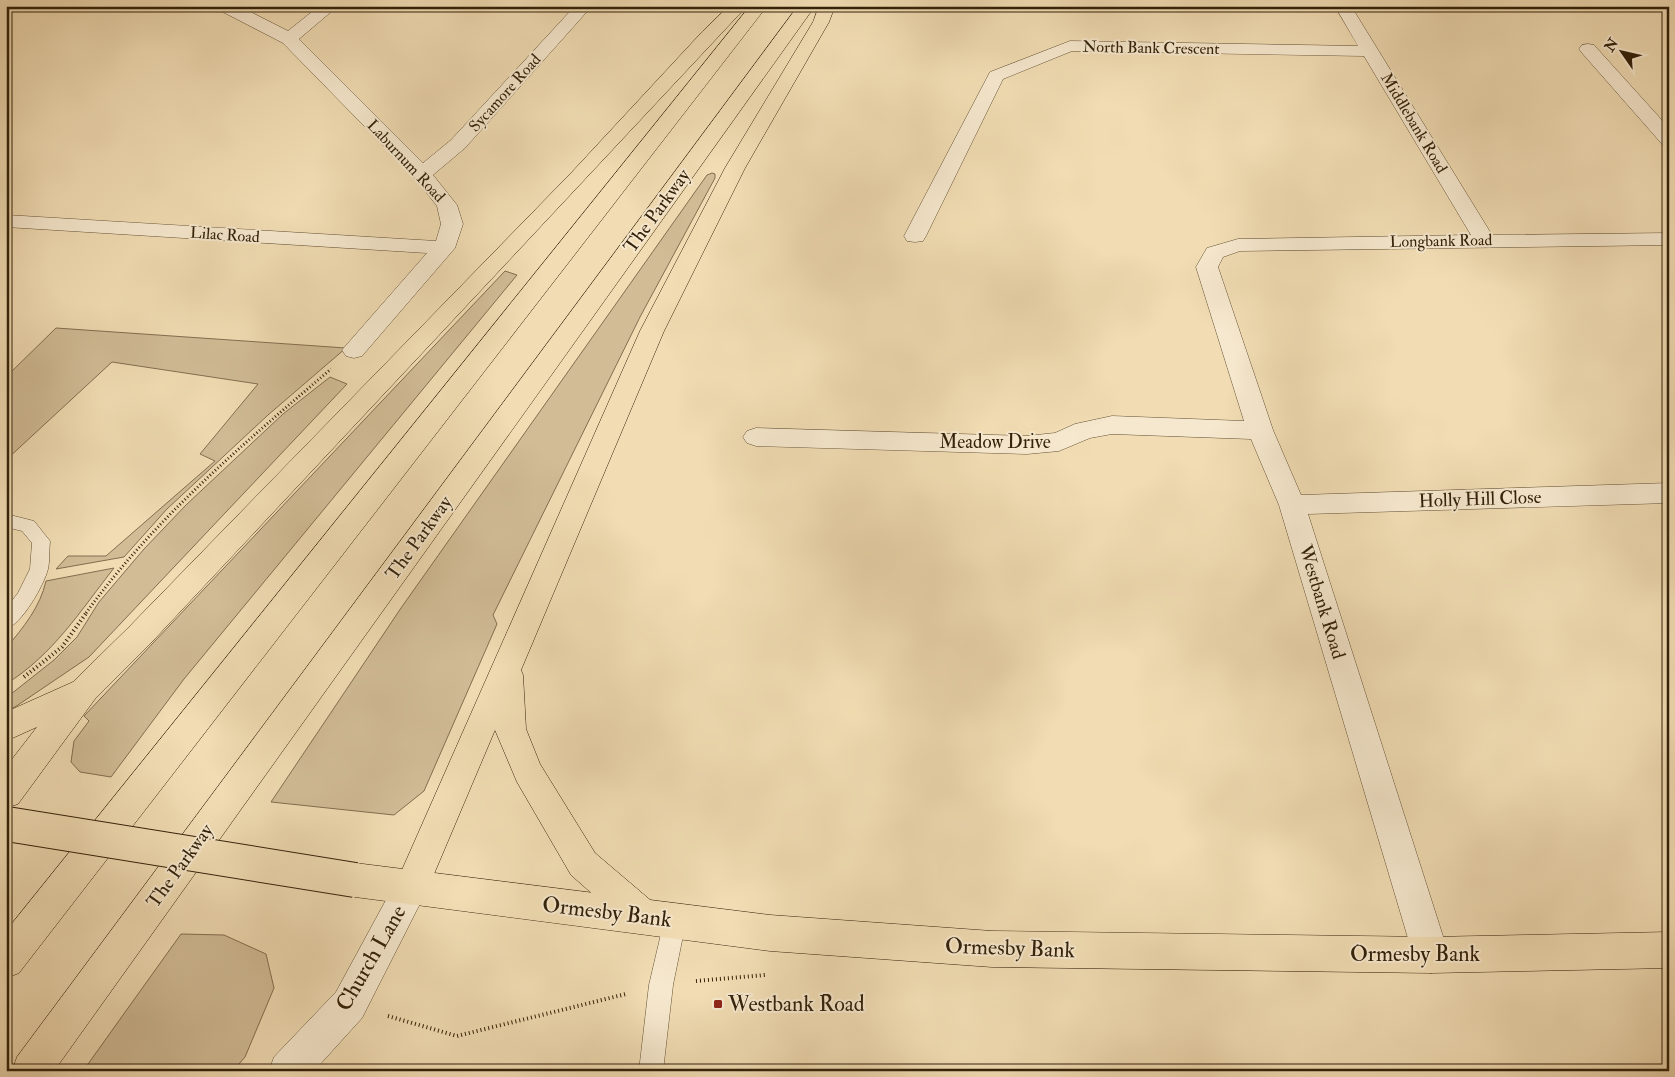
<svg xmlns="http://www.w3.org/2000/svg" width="1675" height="1077" font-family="'IM FELL Double Pica',serif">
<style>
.green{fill:#d1bc96;stroke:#826e50}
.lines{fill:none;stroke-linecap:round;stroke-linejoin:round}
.lane-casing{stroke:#625034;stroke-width:1}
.street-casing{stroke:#625034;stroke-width:1}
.primary-casing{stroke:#33210a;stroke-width:1}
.highway-casing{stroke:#33210a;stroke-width:1}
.path-far1{stroke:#33210a;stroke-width:3;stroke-dasharray:1 2.5;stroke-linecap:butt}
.path{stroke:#33210a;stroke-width:4;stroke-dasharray:1 3;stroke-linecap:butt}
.lane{fill:#f6e8ce;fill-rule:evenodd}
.street{fill:#f6e8ce;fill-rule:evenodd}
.primary{fill:#f1dcb3;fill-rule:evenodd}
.highway{fill:#f1dcb3;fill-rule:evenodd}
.primary-bridge-casing{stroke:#33210a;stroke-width:36;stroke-linecap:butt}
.primary-bridge{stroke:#f1dcb3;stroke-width:34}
.poi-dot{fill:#8f2418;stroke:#f6e8ce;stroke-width:2}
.labels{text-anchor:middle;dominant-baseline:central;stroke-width:4;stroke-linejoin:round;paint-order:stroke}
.far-street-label{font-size:16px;fill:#33210a;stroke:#f6e8ce}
.street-label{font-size:19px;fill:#33210a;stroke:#f6e8ce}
.near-street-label{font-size:22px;fill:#33210a;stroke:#f6e8ce}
.near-poi-label{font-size:22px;fill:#33210a;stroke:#f6e8ce;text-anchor:start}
</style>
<rect width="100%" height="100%" fill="#f1dcb3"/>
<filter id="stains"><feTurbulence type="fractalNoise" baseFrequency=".004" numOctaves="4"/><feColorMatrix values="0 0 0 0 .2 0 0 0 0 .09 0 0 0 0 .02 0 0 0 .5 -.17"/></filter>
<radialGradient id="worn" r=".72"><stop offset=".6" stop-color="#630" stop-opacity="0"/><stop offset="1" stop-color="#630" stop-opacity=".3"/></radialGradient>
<g class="green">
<path d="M712 173 715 174V178L640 317 493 615 497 624 424 791 394 815 271 802 401 608 707 175Z"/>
<path d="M505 271 517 275 184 679 111 777 80 772 71 762 74 741 89 721 84 716Z"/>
<path d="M56 328 346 348 268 415 167 509 124 557 56 569 68 556H106L215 461 200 454 258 384 112 362 6 460V377Z"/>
<path d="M330 377 347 384 89 657 15 707 6 711V698L54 660 77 637 99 602 144 549 186 505 283 414Z"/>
<path d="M114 568C81 610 53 655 6 684V648C24 627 40 607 46 581Z"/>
<path d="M181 934 224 935 266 954 274 988 245 1057 233 1071H83Z"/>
</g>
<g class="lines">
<defs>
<g id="lane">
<path d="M6 514 34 521 50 541C49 550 50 560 48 569 44 585 22 624 6 629V608L18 593 30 569 32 543 22 531 6 527Z"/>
<path d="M675 910 683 913 686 921 673 985 663 1071H639L649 985 664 921 667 913Z"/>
</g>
<g id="street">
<path d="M217 6H239L288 31 319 6H338L299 39 423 163 451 140 575 6H592L465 148 433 175 457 205 463 224 455 248 362 356 354 358 346 356 342 350 427 253 6 227V215L436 241 441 224 437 206 415 178 283 43 219 10Z"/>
<path d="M1335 6H1351L1492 235 1669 233V245L1240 251 1223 257 1218 267 1273 430 1301 495 1669 483V503L1308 514 1449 955 1444 968 1431 973 1418 968 1413 955 1279 505 1251 439 1112 434 1090 438 1059 451 1027 454 756 446 747 443 743 437 747 431 756 428 1027 436 1055 433 1075 424 1112 416 1244 421 1196 267 1207 248 1238 239 1471 235 1364 56 1072 51 1003 79 926 236 923 241 915 242 907 241 904 236 990 72 1070 41 1358 46Z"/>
<path d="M1588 44 1594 45 1669 128V146L1662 144 1582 53 1579 49 1582 45Z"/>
<path d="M411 871 423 876 428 888 362 1018 314 1071H269L274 1057 336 992 399 876Z"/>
</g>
<path id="primary" d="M355 863 770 915 992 931 1431 937 1669 932V968L1431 973 992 967 770 951 355 897 343 892 338 880 343 868Z"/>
<g id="highway">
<path d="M729 6H747L149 645 95 699 18 804 6 808V767L37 727 6 741V712L73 682 129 627 572 172 702 32Z"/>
<path d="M750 6H767L19 973 6 978V931Z"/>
<path d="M798 6H815L54 1071H12L17 1057Z"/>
<path d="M819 6H835L829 22 745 168 664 331 521 670 523 675 526 729 540 764 595 853 655 904 661 916 655 928 643 933 631 928 571 875 517 782 495 730 423 900 411 905 399 900 394 888 640 331 725 168 813 22Z"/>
</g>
</defs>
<use href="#lane" class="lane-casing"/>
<use href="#street" class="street-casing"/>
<use href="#primary" class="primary-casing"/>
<use href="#highway" class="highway-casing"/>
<path class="path-far1" d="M86 613C154 519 243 444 331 369"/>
<g class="path">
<path d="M24 677 62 647 87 612"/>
<path d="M696 981 765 975"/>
<path d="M388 1016 457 1036 626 994"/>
</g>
<use href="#lane" class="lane"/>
<use href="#street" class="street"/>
<use href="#primary" class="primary"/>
<use href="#highway" class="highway"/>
<defs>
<path id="primary-bridge" d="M7 824 355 880"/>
</defs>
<use href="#primary-bridge" class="primary-bridge-casing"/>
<use href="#primary-bridge" class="primary-bridge"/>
</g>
<rect class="poi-dot" x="713" y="999" width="10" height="10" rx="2.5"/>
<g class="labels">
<g class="far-street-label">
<text transform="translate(1151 48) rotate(1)">North Bank Crescent</text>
<text transform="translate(505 93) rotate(-48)">Sycamore Road</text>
<text transform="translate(1414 123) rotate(59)">Middlebank Road</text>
<text transform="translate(406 161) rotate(47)">Laburnum Road</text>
<text transform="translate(225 235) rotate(4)">Lilac Road</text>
<text transform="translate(1441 241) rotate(-1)">Longbank Road</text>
</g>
<g class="street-label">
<text transform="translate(657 211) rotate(-54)">The Parkway</text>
<text x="995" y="442">Meadow Drive</text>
<text transform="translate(1480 499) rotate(-2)">Holly Hill Close</text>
<text transform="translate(419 538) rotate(-54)">The Parkway</text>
<text transform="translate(1322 602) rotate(73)">Westbank Road</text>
<text transform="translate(180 866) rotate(-54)">The Parkway</text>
</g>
<g class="near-street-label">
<text transform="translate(607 912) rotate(7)">Ormesby Bank</text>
<text transform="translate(1010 948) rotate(2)">Ormesby Bank</text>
<text x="1415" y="954">Ormesby Bank</text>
<text transform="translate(371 958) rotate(-60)">Church Lane</text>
</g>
<g class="near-poi-label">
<text x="728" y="1004">Westbank Road</text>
</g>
</g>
<rect width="1675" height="1077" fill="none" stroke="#f1dcb3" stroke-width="25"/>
<rect x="8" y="8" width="1660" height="1062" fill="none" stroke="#33210a" stroke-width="2.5"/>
<rect x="12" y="12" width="1650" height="1052" fill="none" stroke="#33210a"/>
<g transform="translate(1622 52) rotate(304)" stroke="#f6e8ce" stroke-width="4" paint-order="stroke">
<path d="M0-4L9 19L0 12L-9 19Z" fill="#33210a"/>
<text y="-8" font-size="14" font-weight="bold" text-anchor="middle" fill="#33210a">N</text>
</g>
<rect width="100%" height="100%" filter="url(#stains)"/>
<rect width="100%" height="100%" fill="url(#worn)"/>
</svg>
